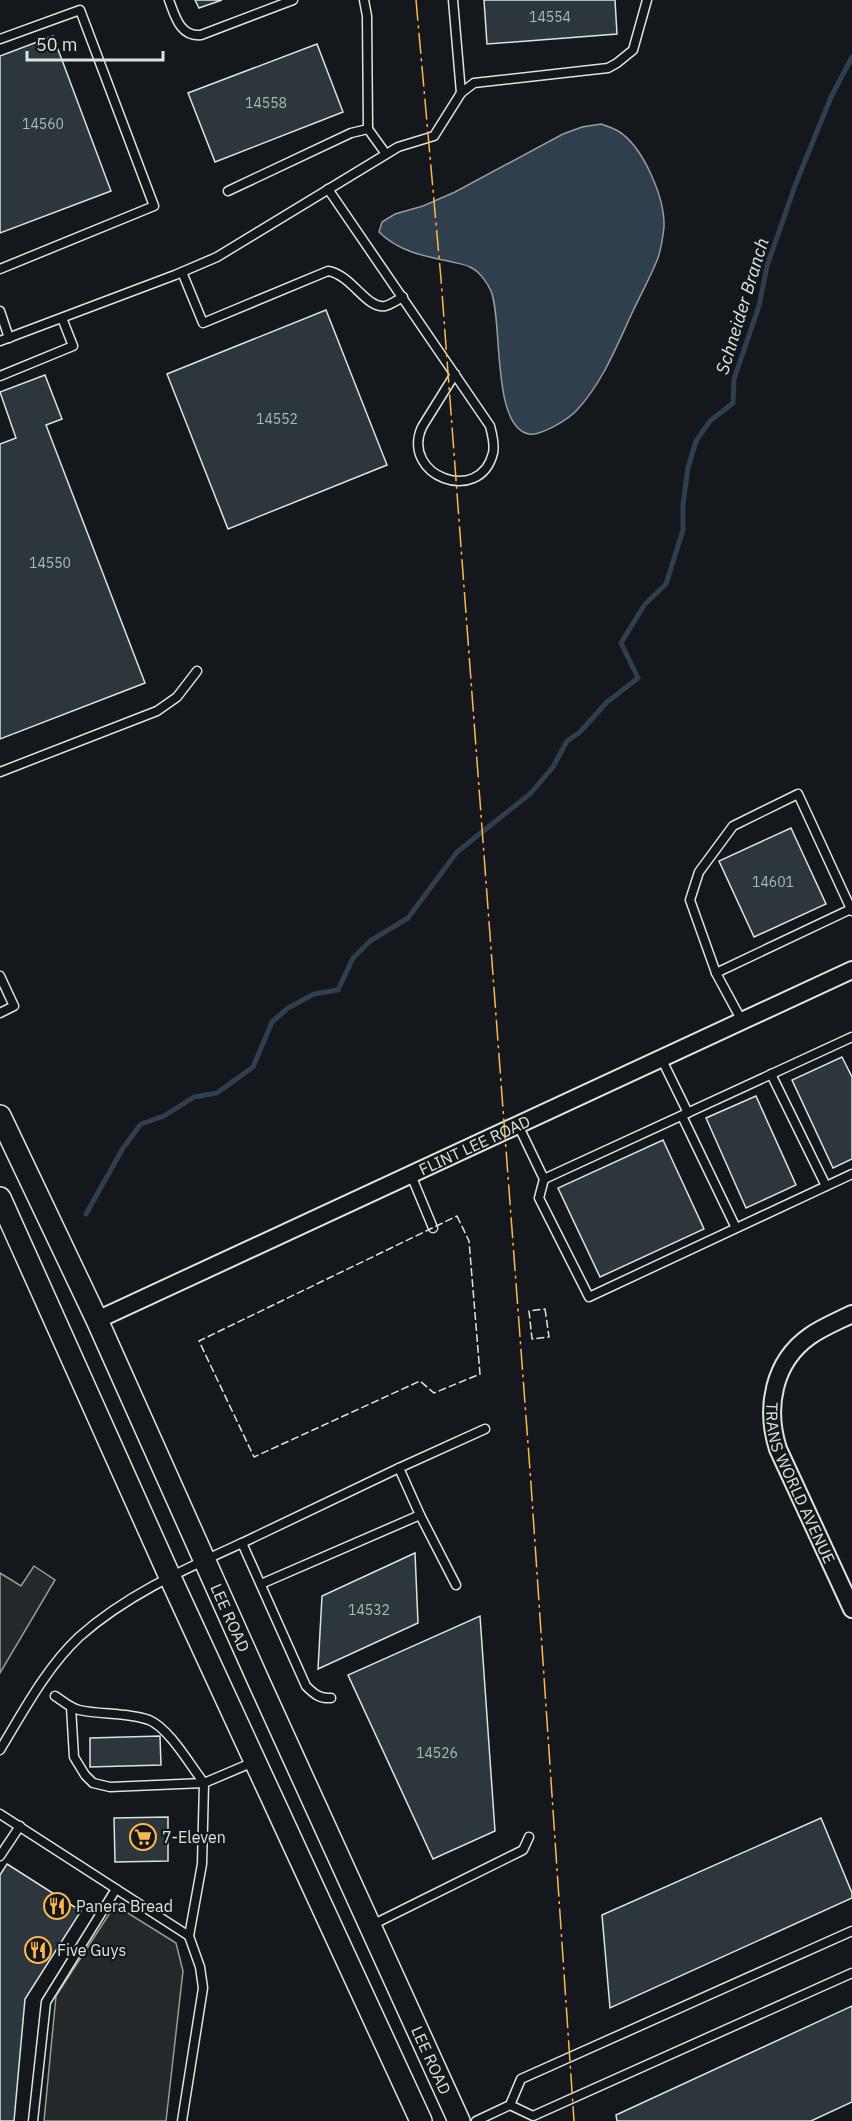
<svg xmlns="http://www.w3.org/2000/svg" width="852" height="2121" font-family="'IBM Plex Sans',sans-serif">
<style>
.parking{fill:#24282b;stroke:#939e99;stroke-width:1.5}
.water{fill:#2f3f4d;stroke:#939e99;stroke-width:1.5}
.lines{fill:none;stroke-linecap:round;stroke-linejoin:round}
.stream{stroke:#2f3f4d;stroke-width:5}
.building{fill:#2c363c;stroke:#d8e6dc;stroke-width:1.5}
.service-casing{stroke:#d8e6dc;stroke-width:11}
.minor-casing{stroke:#d8e6dc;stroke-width:20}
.tertiary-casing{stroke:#d8e6dc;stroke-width:24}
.service{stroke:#14181c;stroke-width:8}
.minor{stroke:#14181c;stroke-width:16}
.tertiary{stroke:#14181c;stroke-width:21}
.fence{stroke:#d8e6dc;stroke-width:1.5;stroke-dasharray:8 3;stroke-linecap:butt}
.power{stroke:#ffb74d;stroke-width:1.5;stroke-dasharray:21 4.5 3 4.5;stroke-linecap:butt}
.labels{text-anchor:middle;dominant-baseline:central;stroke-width:4.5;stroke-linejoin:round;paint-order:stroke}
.number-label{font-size:14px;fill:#adbab4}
.street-label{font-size:16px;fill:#d8e6dc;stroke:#14181c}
.poi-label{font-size:16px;fill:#d8e6dc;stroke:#14181c;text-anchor:start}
.water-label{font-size:18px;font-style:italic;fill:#d8e6dc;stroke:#14181c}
</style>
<rect width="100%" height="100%" fill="#14181c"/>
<g class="parking">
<path d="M34 1566 55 1580 0 1673V1573L21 1586Z"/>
<path d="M115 1905 176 1943 183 1971 166 2121H44L56 1996Z"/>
</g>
<path class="water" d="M601 124C607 126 613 128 618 131 643 146 665 198 664 227 663 236 661 249 658 258 651 276 641 294 633 311 617 345 603 382 577 410 569 419 541 436 529 434 491 427 503 320 491 291 487 282 479 271 470 267 464 264 455 263 448 261 423 256 398 251 379 232L382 222 395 214 423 206 455 192 563 134 582 127Z"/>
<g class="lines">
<path class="stream" d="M86 1214 123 1148 141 1124 164 1116 194 1097 217 1093 253 1067 272 1022 288 1008 314 994 338 990 353 958 370 941 408 918 457 852 531 793 553 767 567 741 580 732 606 703 638 678 621 643 645 604 666 584 683 530V504L688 468 696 441 710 421 733 403 734 379 759 306 767 266 796 183 831 97 852 57"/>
</g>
<g class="building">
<path d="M195 0H222L199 8Z"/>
<path d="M484 0H615L617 34 487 44Z"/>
<path d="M53 36 111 191 0 233V56Z"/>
<path d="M317 44 343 112 215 162 188 93Z"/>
<path d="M326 310 387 465 228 529 167 374Z"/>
<path d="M45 375 62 419 46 425 145 683 0 739V444L16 438 0 392Z"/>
<path d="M791 828 826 904 754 937 719 861Z"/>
<path d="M842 1057 852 1077V1159L833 1168 792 1080Z"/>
<path d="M756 1096 796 1185 746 1208 706 1118Z"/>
<path d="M663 1140 704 1229 600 1277 558 1188Z"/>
<path d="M415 1553 418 1623 318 1669 322 1596Z"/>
<path d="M480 1616 495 1831 433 1859 348 1675Z"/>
<path d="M160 1736 161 1765 90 1767V1738Z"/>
<path d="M168 1817V1861L115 1862 114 1818Z"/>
<path d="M821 1818 852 1893V1898L610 2008 602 1915Z"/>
<path d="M7 1864 81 1911 25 1999 14 2121H0V1875Z"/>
<path d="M852 2006V2102L811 2121H617L616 2115Z"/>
</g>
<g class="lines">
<defs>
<g id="service">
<path d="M169 0C175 16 180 37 201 35L293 0"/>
<path d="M364 0 367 16 368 129 386 154"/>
<path d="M0 39 80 10 154 206 0 269"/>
<path d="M461 93 474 83 608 68 617 63 633 50 647 0"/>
<path d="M328 189 490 426C492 434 495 444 493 453 480 506 400 476 422 427L455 374"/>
<path d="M228 191 351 133 368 129"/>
<path d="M182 272 203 323 328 271C352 275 366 309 385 306 390 305 397 300 403 297"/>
<path d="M0 311 9 338"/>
<path d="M0 341 175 275 217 257 398 147 434 136 461 93 453 0"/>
<path d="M0 376 73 346 62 318"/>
<path d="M0 772 157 711 177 697 197 671"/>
<path d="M716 973 690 900 699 872 733 826 798 794 851 909"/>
<path d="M0 976 14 1006 0 1013"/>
<path d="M742 1021 716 973 851 909 852 911"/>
<path d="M661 1058 688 1113"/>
<path d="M771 1074 826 1186"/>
<path d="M682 1116 736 1228"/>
<path d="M518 1125 544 1179 852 1037"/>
<path d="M411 1175 433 1228"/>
<path d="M544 1179 539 1198 589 1297 852 1174"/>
<path d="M420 1515 456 1585"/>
<path d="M242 1543 399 1468 485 1429"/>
<path d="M261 1584 420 1515 399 1468"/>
<path d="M55 1696C63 1701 70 1708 79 1710 101 1715 127 1712 149 1720 169 1728 190 1765 204 1783"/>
<path d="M71 1707 74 1757 85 1775 93 1783 110 1787 204 1783"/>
<path d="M0 1750C23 1712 46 1668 79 1637 126 1595 185 1569 242 1543L306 1686C314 1694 320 1699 331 1698"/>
<path d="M0 1814 189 1936 200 1967 203 1988 182 2121"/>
<path d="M0 1856 20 1826"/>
<path d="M370 1926 523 1850 529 1837"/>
<path d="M189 1936 202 1864 204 1783 256 1761"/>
<path d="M510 2105 533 2116 852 1973"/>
<path d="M33 2121 46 2002 116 1889"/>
<path d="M476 2121 510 2105 521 2079 852 1931"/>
</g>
<g id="minor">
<path id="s1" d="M852 1314C838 1321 823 1327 810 1336 773 1362 765 1408 778 1449L852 1609"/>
<path id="s2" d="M97 1320 852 970"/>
</g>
<g id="tertiary">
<path id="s3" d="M0 1116 97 1320 259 1682 459 2121"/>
<path d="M0 1198 170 1577 421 2121"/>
</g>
</defs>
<use href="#service" class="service-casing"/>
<use href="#minor" class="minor-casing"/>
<use href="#tertiary" class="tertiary-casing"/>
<use href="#service" class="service"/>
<use href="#minor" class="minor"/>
<use href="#tertiary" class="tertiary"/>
<g class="fence">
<path d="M457 1216 469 1241 480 1374 434 1393 420 1381 254 1457 199 1341Z"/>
<path d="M545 1309 549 1337 532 1339 529 1311Z"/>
</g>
<path class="power" d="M416 0 441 279 531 1484 574 2121"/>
</g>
<defs>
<symbol id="supermarket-ring" viewBox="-11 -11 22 22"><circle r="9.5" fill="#14181c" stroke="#ffb74d" stroke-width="1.5"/><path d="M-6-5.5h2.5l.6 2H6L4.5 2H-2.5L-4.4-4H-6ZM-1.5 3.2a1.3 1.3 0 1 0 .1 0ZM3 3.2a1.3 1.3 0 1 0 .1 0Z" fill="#ffb74d"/></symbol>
<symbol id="restaurant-ring" viewBox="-11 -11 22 22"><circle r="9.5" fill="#14181c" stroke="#ffb74d" stroke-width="1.5"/><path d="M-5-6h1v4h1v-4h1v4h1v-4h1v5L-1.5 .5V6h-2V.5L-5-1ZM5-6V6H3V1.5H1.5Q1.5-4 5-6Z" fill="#ffb74d"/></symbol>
</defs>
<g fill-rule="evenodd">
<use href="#supermarket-ring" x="128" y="1822" width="30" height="30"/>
<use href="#restaurant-ring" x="42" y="1891" width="30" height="30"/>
<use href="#restaurant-ring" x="23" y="1935" width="30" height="30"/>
</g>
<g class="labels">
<g class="number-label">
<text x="550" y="17">14554</text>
<text x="266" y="103">14558</text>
<text x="43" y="124">14560</text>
<text x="277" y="419">14552</text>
<text x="50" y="563">14550</text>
<text x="773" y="882">14601</text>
<text x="369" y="1610">14532</text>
<text x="437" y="1753">14526</text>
</g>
<g class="street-label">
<text stroke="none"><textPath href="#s2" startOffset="416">FLINT LEE ROAD</textPath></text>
<text stroke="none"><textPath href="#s1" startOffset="212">TRANS WORLD AVENUE</textPath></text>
<text stroke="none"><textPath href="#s3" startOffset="552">LEE ROAD</textPath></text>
<text stroke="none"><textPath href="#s3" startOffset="1038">LEE ROAD</textPath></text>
</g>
<g class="poi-label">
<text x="162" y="1837">7-Eleven</text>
<text x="76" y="1906">Panera Bread</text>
<text x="57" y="1950">Five Guys</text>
</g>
<g class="water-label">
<text transform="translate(742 306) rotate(-73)">Schneider Branch</text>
</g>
</g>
<path d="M27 51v9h136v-9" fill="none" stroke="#d8e6dc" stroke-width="3"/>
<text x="36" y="51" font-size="18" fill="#d8e6dc" stroke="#14181c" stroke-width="4.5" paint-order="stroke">50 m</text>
</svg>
